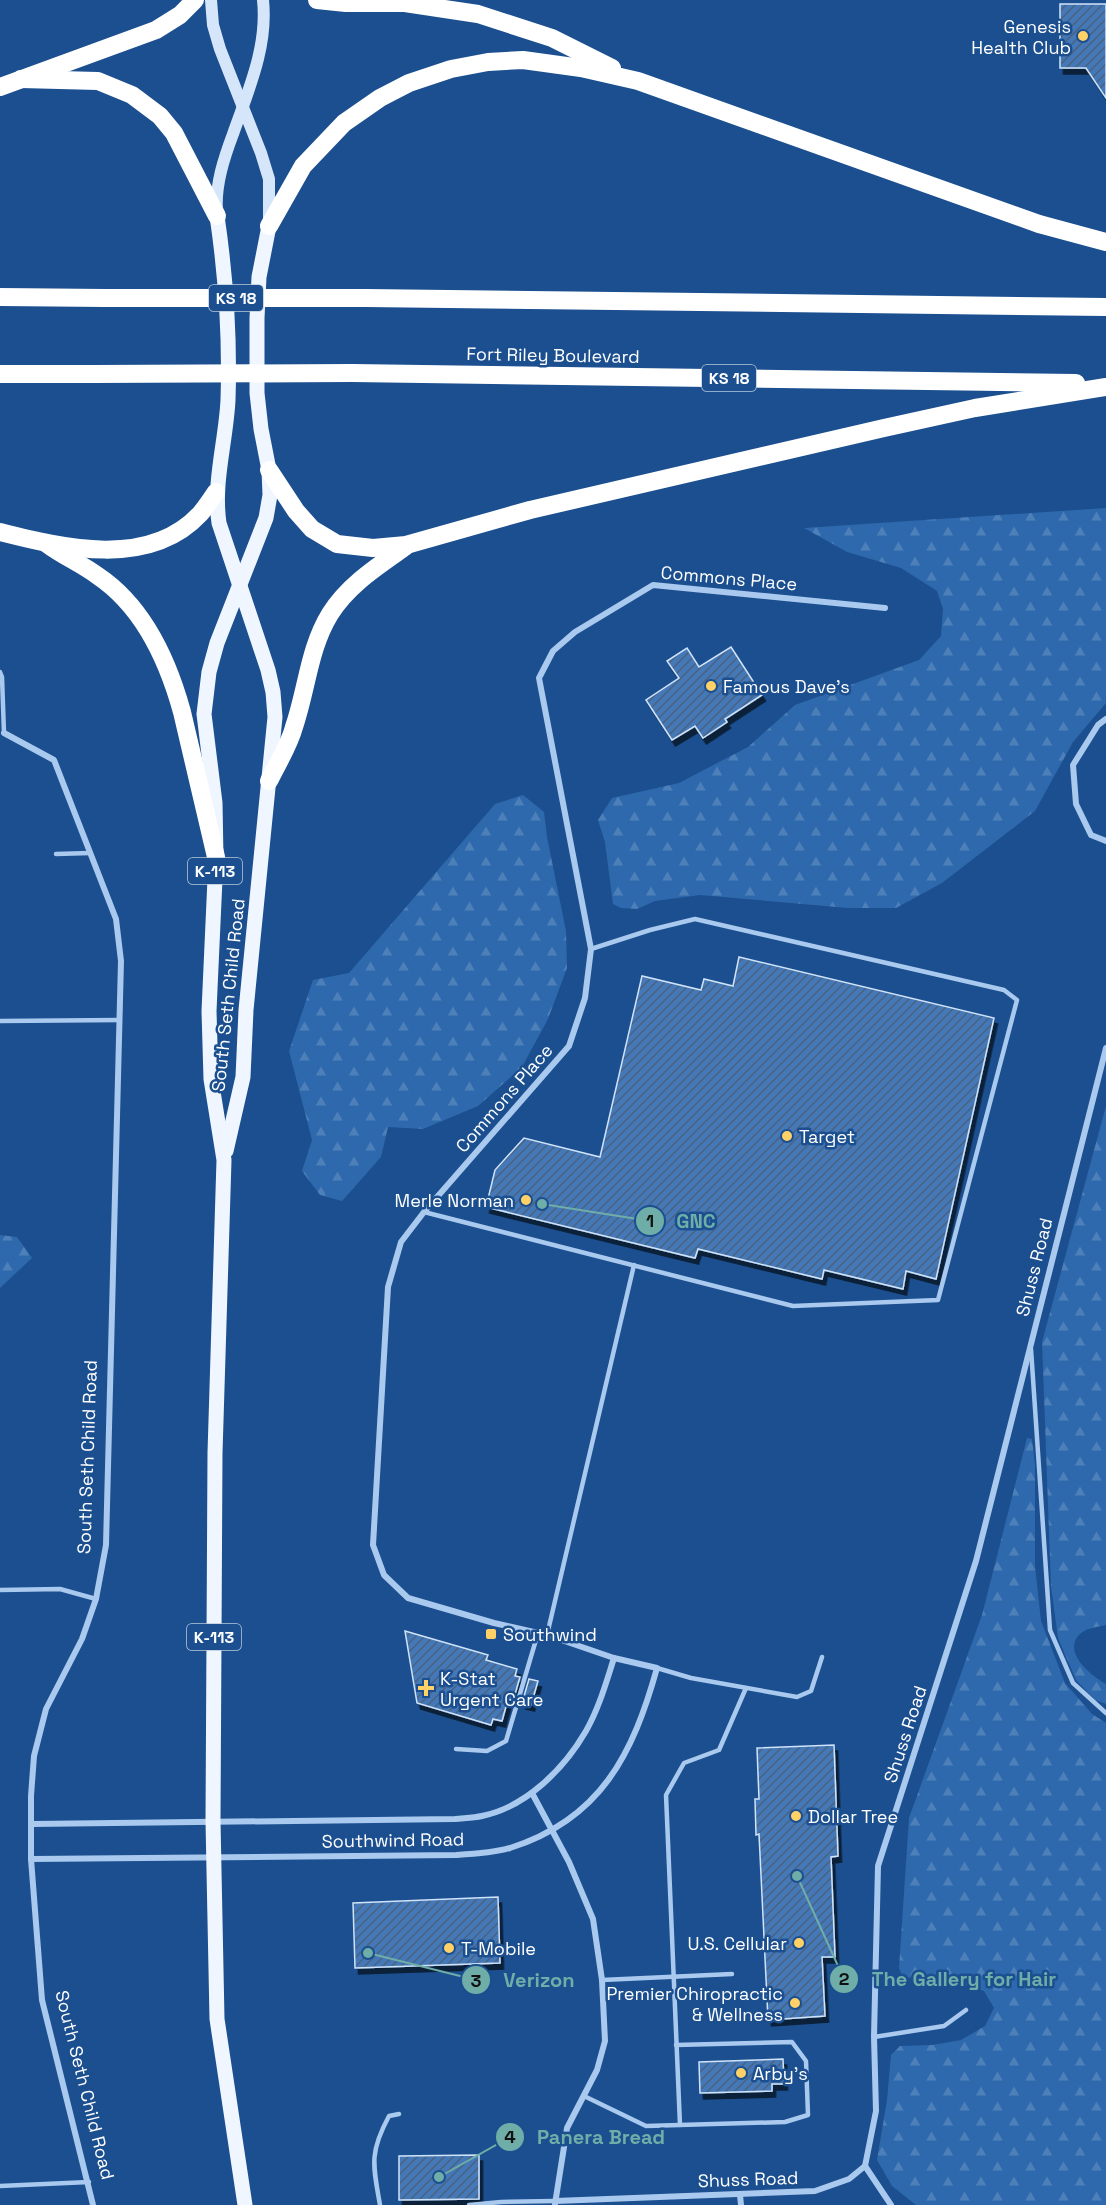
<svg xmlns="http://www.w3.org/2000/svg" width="1106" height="2205" font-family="'Space Grotesk',sans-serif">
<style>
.forest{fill:url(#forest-firs)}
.building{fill:url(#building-hatch);stroke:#cfe3fa;stroke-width:1.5;filter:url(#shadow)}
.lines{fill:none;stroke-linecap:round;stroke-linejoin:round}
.lane{stroke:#a9c9ee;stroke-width:4.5}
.street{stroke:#a9c9ee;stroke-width:6}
.secondary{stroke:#d6e6fa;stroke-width:12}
.primary{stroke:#f0f6ff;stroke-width:15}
.highway{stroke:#fff;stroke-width:18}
.highway-bridge{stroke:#fff;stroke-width:18}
.poi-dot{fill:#ffd166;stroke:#1b4f8f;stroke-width:2}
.labels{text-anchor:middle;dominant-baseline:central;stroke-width:5;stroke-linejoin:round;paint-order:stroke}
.shield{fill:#1b4f8f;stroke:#bbcadd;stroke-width:1.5}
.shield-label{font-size:16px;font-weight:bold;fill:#fff}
.poi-label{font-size:18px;fill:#fff;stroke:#1b4f8f;text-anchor:start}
.street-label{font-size:18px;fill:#fff;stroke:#1b4f8f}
.leader{fill:none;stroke:#6fada8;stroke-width:2}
.callout-dot{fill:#6fada8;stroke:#1b4f8f;stroke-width:2}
.mark-label{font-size:18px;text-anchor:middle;font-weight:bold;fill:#111}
.callout-label{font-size:20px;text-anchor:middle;font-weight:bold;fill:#6fada8;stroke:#1b4f8f;stroke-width:5;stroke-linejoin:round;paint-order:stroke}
</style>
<defs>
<pattern id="forest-firs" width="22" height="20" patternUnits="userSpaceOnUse" patternTransform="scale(1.5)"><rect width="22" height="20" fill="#2e69ad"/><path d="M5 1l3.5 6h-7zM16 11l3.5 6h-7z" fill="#4d80b9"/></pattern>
<pattern id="building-hatch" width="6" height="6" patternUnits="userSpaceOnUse" patternTransform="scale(1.5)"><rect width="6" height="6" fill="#4478b7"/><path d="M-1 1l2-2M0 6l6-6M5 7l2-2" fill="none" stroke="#486282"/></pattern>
<filter id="shadow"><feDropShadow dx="3.5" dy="6" stdDeviation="0" flood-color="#0009"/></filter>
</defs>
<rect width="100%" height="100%" fill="#1b4f8f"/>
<g class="forest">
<path d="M1106 508V703L1073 742 1035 811 942 883 896 908H848L700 895 655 901 637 909 621 908 613 904 605 842 598 820 612 798 679 783 748 747 795 705 919 660 941 636 943 609 937 591 901 568 847 552 804 528Z"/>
<path d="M523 795 544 812 547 837 566 931 567 968 548 1019 522 1067 478 1106 423 1129 388 1127 381 1157 342 1201 320 1195 302 1171 312 1140 289 1051 313 980 349 973 495 804Z"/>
<path d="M1106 1106V1625C1097 1627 1085 1628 1079 1635 1062 1653 1093 1677 1106 1684V1704L1095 1700 1076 1680 1058 1638 1051 1586 1042 1342Z"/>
<path d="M0 1235 17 1237 32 1258 0 1288Z"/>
<path d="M1027 1438 1032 1439 1035 1465V1566L1041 1621 1065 1683 1092 1714 1106 1723V2205H916L892 2186 877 2160 887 2100 891 2055 900 2046 932 2045 961 2040 985 2026 994 2008 984 1991 940 1976 903 1978 899 1968 909 1818 982 1615Z"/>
</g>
<g class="building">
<path d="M1060 4H1106V98L1086 68H1060Z"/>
<path d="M731 647 762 695 725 719 727 722 703 738 695 726 672 740 646 700 679 678 667 661 687 648 699 667Z"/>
<path d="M739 957 994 1018 936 1279 906 1271 903 1289 824 1270 822 1279 698 1249 695 1258 486 1207 495 1170 524 1138 600 1157 642 976 701 990 704 979 733 986Z"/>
<path d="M405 1631 488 1655 486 1660 517 1669 515 1676 520 1677 513 1701 508 1699 502 1721 493 1719 491 1725 417 1703Z"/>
<path d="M529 1679 538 1681 531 1705 522 1703Z"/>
<path d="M834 1745 838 1856 831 1857 835 1957H822L825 2016 768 2020 759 1834 756 1835 755 1799H759L757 1748Z"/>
<path d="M498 1897 500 1963 355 1968 353 1903Z"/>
<path d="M783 2059 784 2084H772V2091L700 2093 699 2062Z"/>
<path d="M479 2155V2199L399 2200V2156Z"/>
</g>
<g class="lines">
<g class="lane">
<path d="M0 672 2 677 4 733"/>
<path d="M56 854 90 853"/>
<path d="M0 1021 120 1020"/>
<path d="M424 1212 793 1306 938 1300 1017 1000 1004 990 695 919 650 930 591 949"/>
<path d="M1031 1349 1050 1630 1073 1683 1106 1713"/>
<path d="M0 1590 60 1589 96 1599"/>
<path d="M547 1635 634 1265"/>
<path d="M657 1668 691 1678 797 1697 811 1691 822 1657"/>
<path d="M456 1749 487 1751 506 1741 538 1633"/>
<path d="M602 1980 732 1974"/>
<path d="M874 2037 944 2026 966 2010"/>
<path d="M584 2096 646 2126 785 2122 808 2115 806 2061 792 2042 676 2045"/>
<path d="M680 2125 666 1795 684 1763 719 1750 746 1688"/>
<path d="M0 2186 89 2182"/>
<path d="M380 2205C373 2165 369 2153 389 2116L399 2114"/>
<path d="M469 2205 501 2202 555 2201"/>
</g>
<g class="street">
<path d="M1106 719 1098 725 1073 765 1076 804 1091 835 1106 841"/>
<path d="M4 733 54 760 116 919 121 961 106 1545 96 1599 82 1639 46 1709 34 1756 31 1796V1859L42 2000 93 2205"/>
<path d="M532 1793 569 1862 593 1919 602 1980 605 2041 597 2070 567 2128 555 2204"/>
<path d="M32 1824 455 1819C464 1818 473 1818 482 1816 526 1807 564 1769 586 1731 599 1708 606 1683 614 1658"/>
<path d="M31 1859 456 1855C474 1854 493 1853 510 1848 601 1819 633 1754 657 1668L614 1658 547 1635 494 1623 408 1598 384 1575 373 1545 388 1287 401 1242 424 1212 569 1046 585 998 591 949 539 678 553 651 575 632 653 585 885 608"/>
<path d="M865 2166 891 2205"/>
<path d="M740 2195 741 2205"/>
<path d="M555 2201 815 2191 849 2179 865 2166 876 2111 874 2037 878 1866 976 1561 1106 1048"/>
</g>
<g class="secondary">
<path d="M211 0 213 25 220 49 261 153 269 179V222"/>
<path d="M217 211C215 185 224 158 233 134 248 91 268 47 263 0"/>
</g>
<g class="primary">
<path d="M217 216C226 277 230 338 228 400 226 441 213 482 219 523L268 670 273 692 275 717 246 1010 243 1077 226 1151"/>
<path d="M245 2205 217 2019 213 1821 215 1453 224 1160 211 1079 209 1011 216 857 215 803 204 714 209 672 217 643 266 518 270 495 269 470 261 429 257 393V318L259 277 269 226"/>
</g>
<g class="highway">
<path d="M317 0 346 3H405L478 14 552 38 612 68"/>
<path d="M21 79 98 81 132 95 160 116 174 133 217 216"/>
<path d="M0 87 156 30 180 15 195 0"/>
<path d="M269 226 303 166 344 123 380 98 409 83 451 69 488 62 523 60 581 68 638 81 1039 224 1106 242"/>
<path d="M0 297 106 298"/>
<path d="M366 298 1106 307"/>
<path d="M352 373 1076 383"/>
<path d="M0 374H93"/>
<path d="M269 470 296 511 312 529 337 544 373 548 406 545 530 510 884 428 975 408 1106 387"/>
<path d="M0 532C63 548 149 569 200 514 206 507 211 499 216 492"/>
<path d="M47 544C63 556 82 564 98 576 144 607 168 661 182 712L216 857"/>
<path d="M269 781C277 764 289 746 294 727 307 689 309 648 330 614 348 585 378 566 405 547"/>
</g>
<g class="highway-bridge">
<path d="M106 298H366"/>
<path d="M93 374 352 373"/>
</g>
</g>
<g class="poi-dot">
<circle cx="1083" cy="36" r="6"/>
<circle cx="711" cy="686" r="6"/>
<circle cx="787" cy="1136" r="6"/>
<circle cx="526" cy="1200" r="6"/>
<rect x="485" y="1628" width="12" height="12" rx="3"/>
<path d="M423 1679h6v6h6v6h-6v6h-6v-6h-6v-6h6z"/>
<circle cx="796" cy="1816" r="6"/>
<circle cx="799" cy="1943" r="6"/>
<circle cx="449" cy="1948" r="6"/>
<circle cx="795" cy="2003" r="6"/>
<circle cx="741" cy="2073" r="6"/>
</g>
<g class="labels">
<g class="shield">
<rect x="209" y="285" width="54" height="26" rx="4.5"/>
<rect x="702" y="365" width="54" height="26" rx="4.5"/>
<rect x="188" y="858" width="54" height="26" rx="4.5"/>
<rect x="187" y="1624" width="54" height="26" rx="4.5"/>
</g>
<g class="shield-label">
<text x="236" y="298">KS 18</text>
<text x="729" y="378">KS 18</text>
<text x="215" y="871">K-113</text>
<text x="214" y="1637">K-113</text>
</g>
<g class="poi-label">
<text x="1071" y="26" text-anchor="end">Genesis<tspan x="1071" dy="21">Health Club</tspan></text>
<text x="723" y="686">Famous Dave's</text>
<text x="799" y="1136">Target</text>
<text x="514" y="1200" text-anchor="end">Merle Norman</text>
<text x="503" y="1634">Southwind</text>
<text x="440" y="1678">K-Stat<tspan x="440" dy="21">Urgent Care</tspan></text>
<text x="808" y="1816">Dollar Tree</text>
<text x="787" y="1943" text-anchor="end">U.S. Cellular</text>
<text x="461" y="1948">T-Mobile</text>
<text x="783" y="1993" text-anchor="end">Premier Chiropractic<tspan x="783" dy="21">&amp; Wellness</tspan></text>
<text x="753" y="2073">Arby's</text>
</g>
<g class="street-label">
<text transform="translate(553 355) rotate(1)">Fort Riley Boulevard</text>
<text transform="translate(729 578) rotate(5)">Commons Place</text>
<text transform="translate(228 995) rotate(-84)">South Seth Child Road</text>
<text transform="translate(504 1098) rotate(-49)">Commons Place</text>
<text transform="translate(1034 1267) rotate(-76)">Shuss Road</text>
<text transform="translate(87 1457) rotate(-88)">South Seth Child Road</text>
<text transform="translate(905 1734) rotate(-72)">Shuss Road</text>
<text transform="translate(393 1840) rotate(-1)">Southwind Road</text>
<text transform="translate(85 2085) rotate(76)">South Seth Child Road</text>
<text transform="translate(748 2179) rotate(-2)">Shuss Road</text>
</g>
</g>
<path class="leader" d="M542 1204L650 1221M797 1876L844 1979M368 1953L476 1980M439 2177L510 2137"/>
<g class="callout-dot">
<circle cx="542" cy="1204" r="6"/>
<circle cx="797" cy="1876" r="6"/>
<circle cx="368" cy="1953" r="6"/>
<circle cx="439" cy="2177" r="6"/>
<circle cx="650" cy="1221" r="15"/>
<circle cx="844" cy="1979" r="15"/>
<circle cx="476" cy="1980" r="15"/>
<circle cx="510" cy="2137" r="15"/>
</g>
<g class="mark-label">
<text x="650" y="1227">1</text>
<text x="844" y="1985">2</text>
<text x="476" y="1987">3</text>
<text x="510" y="2143">4</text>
</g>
<g class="callout-label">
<text x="696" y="1228">GNC</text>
<text x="964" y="1986">The Gallery for Hair</text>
<text x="539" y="1987">Verizon</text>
<text x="601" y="2144">Panera Bread</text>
</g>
</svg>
